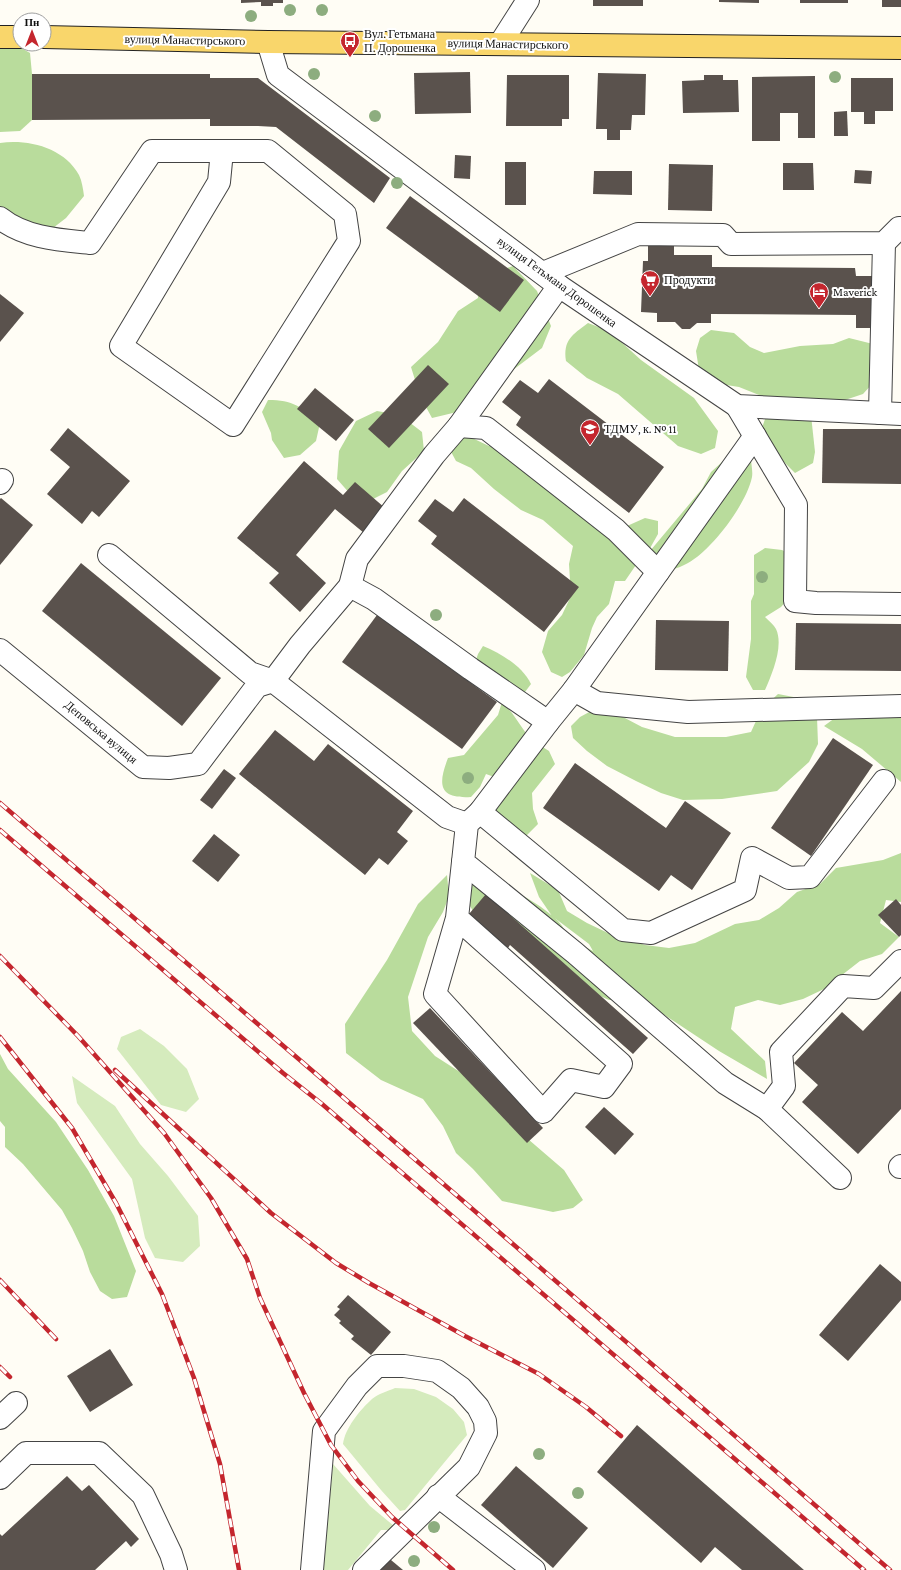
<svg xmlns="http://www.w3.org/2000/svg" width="901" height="1570" font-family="'Crimson Pro',serif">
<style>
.green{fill:#d5ebbd}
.forest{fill:#b9dc9c}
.building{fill:#5a524d}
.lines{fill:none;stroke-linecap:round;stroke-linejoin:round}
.minor-casing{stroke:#444;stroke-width:24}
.major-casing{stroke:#222;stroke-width:24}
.minor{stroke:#fff;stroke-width:22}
.major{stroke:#f9d66b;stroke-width:22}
.rail-casing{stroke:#c4262e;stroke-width:4.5}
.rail{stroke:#fff;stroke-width:3;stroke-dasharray:9;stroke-linecap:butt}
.tree{fill:#8dad7f}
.labels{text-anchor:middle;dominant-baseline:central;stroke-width:4;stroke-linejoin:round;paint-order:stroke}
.poi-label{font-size:12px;fill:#111;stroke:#fff;text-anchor:start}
.street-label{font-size:12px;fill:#111;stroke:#fff}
</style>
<rect width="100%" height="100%" fill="#fffdf5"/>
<g class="green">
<path d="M140 1029 164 1046 187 1069 199 1099 186 1112 161 1105 117 1049 121 1037Z"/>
<path d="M72 1076 115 1106 140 1144 168 1176 198 1216 200 1246 183 1262 155 1258 145 1238 132 1179 77 1103Z"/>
<path d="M395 1388 414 1389 436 1397 453 1409 464 1422 467 1435 405 1510 400 1511 381 1490 343 1444C345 1428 360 1410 372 1399 378 1394 388 1391 395 1388Z"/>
<path d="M333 1464 370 1506 394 1526 388 1530H381L348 1570H323Z"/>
</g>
<g class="forest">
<path d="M0 49H23L30 53 32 74V120L20 131 0 132Z"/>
<path d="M0 143C29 139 64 148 79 175 82 181 83 189 84 196L66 218 53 228 36 227 0 206Z"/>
<path d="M513 266 537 291 551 326 542 348 505 376 482 406 432 418 420 396 411 367 438 342 458 311 478 298 477 278Z"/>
<path d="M588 323 609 331 641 360 694 398 718 431 715 448 701 454 678 446 618 394 587 378 566 361C563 340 572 335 588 323Z"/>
<path d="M711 330 734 333 750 347 764 353 800 346 833 344 849 338 873 344 872 384 863 394 842 401 764 397 739 387 714 383 699 370 696 351 700 338Z"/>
<path d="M268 400C293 400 302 407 320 423L316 441 300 455 284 458 272 440 271 433 262 412Z"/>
<path d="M377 411 400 415 422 432 424 451 402 471 387 492 367 502 351 495 337 479 339 451 356 421Z"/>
<path d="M767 413 811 415 815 452 813 463 795 473 784 462 762 428Z"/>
<path d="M455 437H470L489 446 508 447 627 526 645 518 658 521V534L649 550 638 562 625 581H615L609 604 597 617 592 628 584 655 570 672 562 677 551 672 542 652 548 631 562 615 571 596 569 564 573 546 543 520 521 510 494 489 471 468 456 461 449 448Z"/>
<path d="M732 453 751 458C751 464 753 471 752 477 747 503 712 550 688 563 683 566 677 568 671 570L645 557 702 489 711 472Z"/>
<path d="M765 548 782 550 800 559 797 589 781 607 765 617C769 621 774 625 776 629 784 646 772 674 765 690H753L746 677 751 639V601L754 594V555Z"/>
<path d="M483 646C502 654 522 666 531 684L522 696 476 660 478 654Z"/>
<path d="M778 694 809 700 817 717 818 744 809 762 777 791 722 799 683 800 661 793 636 781 607 766 587 751 573 738 571 726 580 717 593 710 623 717 642 727 675 737H726L751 732 761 710Z"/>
<path d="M502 702 512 713 530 739 549 751 555 764 532 793 533 809 538 824 524 838 487 806 497 778 486 774 480 787 471 797C438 799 438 784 448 758L464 755 498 715Z"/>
<path d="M901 710V782L862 749 824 726 843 712Z"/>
<path d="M901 853V902L886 900 880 923 899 937 882 954 860 961 824 989 803 999 780 1005 758 1000 735 1007 731 1029 765 1061 767 1079 719 1051 660 1012 632 999 609 1000 589 991 476 916 464 896 478 878C508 886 536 900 558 921 564 927 567 936 573 941 579 945 586 947 593 951L589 944 552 916 539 897 530 873 558 890 567 911 587 923 608 933 645 945 669 948 695 943 735 924 759 920 779 908 797 892 820 884 836 868 883 860Z"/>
<path d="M447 875 449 896 443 912 428 937 408 997 412 1031 435 1056 485 1088 521 1133 564 1170 583 1200 573 1208 553 1212 502 1201 473 1169 456 1153 443 1126 423 1099 381 1080 346 1053 345 1024 387 960 418 904Z"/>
<path d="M0 1054 8 1069 56 1122 88 1170 114 1216 136 1271 127 1297 112 1299 100 1291 90 1272 83 1251 72 1228 62 1210 23 1164 5 1147V1127L0 1121Z"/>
</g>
<g class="building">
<path d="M241 0H283V3H273V6H261V2L241 3Z"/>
<rect x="593" y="0" width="50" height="6"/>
<path d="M719 0H759V3L719 2Z"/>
<rect x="800" y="0" width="48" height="3"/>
<rect x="882" y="0" width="19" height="7"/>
<path d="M470 72 471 113 415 114 414 73Z"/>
<path d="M598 73 646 74 645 115H632L631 130H620V140H607V129H596Z"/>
<path d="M32 74H210V78H258L390 178 374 203 276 127 258 126H210V119L32 120Z"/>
<path d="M507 75H569V119H562V126H506Z"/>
<path d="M704 75H723V80H738L739 112 683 113 682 81 704 80Z"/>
<path d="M815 76V138H798V113H780V141H752V77Z"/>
<path d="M851 78H893V111H875V124H864V112H851Z"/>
<path d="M847 111 848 136H834V112Z"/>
<path d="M455 155 471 156 470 179 454 178Z"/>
<rect x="505" y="162" width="21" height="43"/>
<path d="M783 163H813L814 190H783Z"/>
<path d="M669 164 713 165 712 211 668 210Z"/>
<path d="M855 170 872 171 871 184 854 183Z"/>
<path d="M594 171H632V195L593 194Z"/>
<path d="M410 196 524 280 500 312 386 228Z"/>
<path d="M648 244H674V255H712V267L855 268 856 276H879V328H856V315L711 314V323H697L690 329H682L675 322H657V313L641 312 643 261H648Z"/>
<path d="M0 294 24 313 0 342Z"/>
<path d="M428 365 449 384 389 448 368 429Z"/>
<path d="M549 379 664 467 629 513 516 425 521 417 502 402 520 380 538 393Z"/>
<path d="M315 388 354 420 336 441 297 409Z"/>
<path d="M68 428 130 481 99 517 92 511 82 524 47 494 70 467 50 450Z"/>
<path d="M823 429H901V484L822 483Z"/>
<path d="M304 461 343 495 355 482 385 508 364 533 335 509 296 555 326 583 300 612 269 583 279 573 237 538Z"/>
<path d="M1 498 33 525 0 565V499Z"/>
<path d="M464 498 579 587 544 632 431 544 437 536 418 521 435 499 453 512Z"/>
<path d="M81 563 221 678 182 726 42 611Z"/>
<path d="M377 615 497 702 462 749 342 662Z"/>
<path d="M656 620 729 621 728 671 655 670Z"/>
<path d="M796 623 901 624V671L795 670Z"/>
<path d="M275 730 314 761 328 744 413 811 397 832 408 841 388 865 379 858 365 875 239 774Z"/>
<path d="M833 738 873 765 811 856 771 828Z"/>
<path d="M575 763 666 828 685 801 731 833 692 890 671 875 659 891 543 808Z"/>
<path d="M224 769 236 778 212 809 200 800Z"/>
<path d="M214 834 240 855 218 882 192 861Z"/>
<path d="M486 894 648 1038 633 1054 510 945 508 948 469 914Z"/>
<path d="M896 899 901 905V935L899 937 878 915Z"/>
<path d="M901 991V1109L858 1154 802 1102 818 1085 794 1063 842 1012 863 1031Z"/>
<path d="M430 1008 543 1128 527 1143 413 1023Z"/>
<path d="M604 1107 634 1134 615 1155 585 1127Z"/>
<path d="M880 1264 901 1282V1300L848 1361 819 1335Z"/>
<path d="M348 1295 391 1332 371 1355 351 1339 354 1336 339 1323 341 1321 334 1315 340 1309 337 1307Z"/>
<path d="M110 1349 133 1385 90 1412 67 1376Z"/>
<path d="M637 1425 804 1570H742L715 1547 701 1563 597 1472Z"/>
<path d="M516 1466 588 1528 553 1568 481 1505Z"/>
<path d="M67 1476 82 1491 89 1485 139 1539 131 1547 126 1541 95 1570H0V1534L2 1536Z"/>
<path d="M385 1555 403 1570H372Z"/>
</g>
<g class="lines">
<defs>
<g id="minor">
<path d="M268 42 278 75 559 286 737 406 901 414"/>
<path d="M500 44 528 0"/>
<path d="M0 218C25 238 60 240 90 243L152 151H268L345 214 349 241 233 425 121 346 219 182 222 151"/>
<path d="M543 273 638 234 723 235 731 244 884 243 899 228H901"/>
<path d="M737 406 796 505 795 601 816 603 901 604"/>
<path d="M880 413 884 243"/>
<path d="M459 426 486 428 616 530 658 572"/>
<path d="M0 483 2 480"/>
<path d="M109 555 250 673 273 681 447 817 467 824"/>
<path d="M350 586 374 599 471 669 548 722"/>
<path d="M0 650 143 767 169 768 198 764 257 686 273 681 300 645 350 586 357 559 434 455 459 426 559 286"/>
<path d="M574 690 755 436"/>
<path d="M480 812 623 930 651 933 745 890 752 858 789 878 810 877 884 781"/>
<path d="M457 918 435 994 543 1112 571 1080 604 1087 621 1064 457 918 463 862"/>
<path d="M767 1109 784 1086 781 1052 843 986 874 988 901 961"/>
<path d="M900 1167 901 1166"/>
<path d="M840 1178 767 1109 725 1083 575 953 463 862 467 824 480 812 548 722 574 690 597 703 688 712 901 706"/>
<path d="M0 1418 16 1403"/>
<path d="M0 1478 26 1453H99L143 1495 171 1554 176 1570"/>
<path d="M438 1496 534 1570"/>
<path d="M312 1570 324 1431 357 1386 377 1366H404L437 1371 461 1388 478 1407 485 1421 486 1433 469 1467 364 1570"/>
</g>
<g id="major">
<path d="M0 37H20"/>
<path d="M44 37 268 42 901 48"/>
</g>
</defs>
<use href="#minor" class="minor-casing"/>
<use href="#major" class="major-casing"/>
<use href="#minor" class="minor"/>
<use href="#major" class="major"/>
<defs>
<g id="rail">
<path d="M0 803 329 1085 890 1570"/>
<path d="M0 830 283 1073 322 1104 864 1570"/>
<path d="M0 956 78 1036 164 1133 211 1198 247 1259 260 1298 304 1393 331 1445 358 1481 392 1517 453 1570"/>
<path d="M0 1037 72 1128 116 1203 162 1294 194 1378 220 1464 239 1570"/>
<path d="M115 1070 271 1213 336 1263 369 1283 465 1336 539 1374 586 1407 621 1436"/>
<path d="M0 1280 56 1339"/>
<path d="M0 1367 10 1377"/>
</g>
</defs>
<use href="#rail" class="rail-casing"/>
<use href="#rail" class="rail"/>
</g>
<g class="tree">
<circle cx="290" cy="10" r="6"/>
<circle cx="322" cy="10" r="6"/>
<circle cx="251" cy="16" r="6"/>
<circle cx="314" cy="74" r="6"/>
<circle cx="835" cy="77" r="6"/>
<circle cx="375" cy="116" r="6"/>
<circle cx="397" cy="183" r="6"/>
<circle cx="762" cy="577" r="6"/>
<circle cx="436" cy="615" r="6"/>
<circle cx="468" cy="778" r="6"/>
<circle cx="539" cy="1454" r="6"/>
<circle cx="578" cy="1493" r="6"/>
<circle cx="434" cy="1527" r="6"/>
<circle cx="414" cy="1561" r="6"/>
</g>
<defs>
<symbol id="bus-pin" viewBox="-11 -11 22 30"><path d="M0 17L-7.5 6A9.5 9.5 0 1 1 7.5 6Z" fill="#c4262e" stroke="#fff"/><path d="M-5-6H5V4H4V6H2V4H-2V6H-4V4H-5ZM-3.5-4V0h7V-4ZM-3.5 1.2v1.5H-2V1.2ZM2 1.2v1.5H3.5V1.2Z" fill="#fff"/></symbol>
<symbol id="supermarket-pin" viewBox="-11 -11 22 30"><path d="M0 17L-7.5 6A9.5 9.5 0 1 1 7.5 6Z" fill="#c4262e" stroke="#fff"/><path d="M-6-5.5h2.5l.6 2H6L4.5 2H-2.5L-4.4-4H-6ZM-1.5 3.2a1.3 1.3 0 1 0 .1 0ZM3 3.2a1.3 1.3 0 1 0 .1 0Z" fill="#fff"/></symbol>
<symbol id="hotel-pin" viewBox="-11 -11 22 30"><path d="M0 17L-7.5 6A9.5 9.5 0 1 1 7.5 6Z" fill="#c4262e" stroke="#fff"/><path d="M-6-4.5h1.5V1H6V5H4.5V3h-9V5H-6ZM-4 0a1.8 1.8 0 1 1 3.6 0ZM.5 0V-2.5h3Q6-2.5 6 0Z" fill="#fff"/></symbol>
<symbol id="university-pin" viewBox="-11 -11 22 30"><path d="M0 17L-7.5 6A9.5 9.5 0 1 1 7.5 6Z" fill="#c4262e" stroke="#fff"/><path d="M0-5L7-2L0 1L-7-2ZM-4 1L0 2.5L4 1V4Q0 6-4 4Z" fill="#fff"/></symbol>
</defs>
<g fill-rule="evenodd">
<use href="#bus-pin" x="339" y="30" width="22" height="30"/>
<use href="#supermarket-pin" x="639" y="269" width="22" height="30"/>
<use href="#hotel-pin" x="808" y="281" width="22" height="30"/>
<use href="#university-pin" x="579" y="418" width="22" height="30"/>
</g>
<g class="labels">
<g class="poi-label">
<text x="364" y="34">Вул. Гетьмана<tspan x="364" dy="14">П. Дорошенка</tspan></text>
<text x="664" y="280">Продукти</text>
<text x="833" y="292">Maverick</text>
<text x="604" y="429">ТДМУ, к. № 11</text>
</g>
<g class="street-label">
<text transform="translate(185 40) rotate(1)">вулиця Манастирського</text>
<text transform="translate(508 44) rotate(1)">вулиця Манастирського</text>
<text transform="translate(557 282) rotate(36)">вулиця Гетьмана Дорошенка</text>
<text transform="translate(101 732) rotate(40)">Деповська вулиця</text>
</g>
</g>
<g transform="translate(32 32)"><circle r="19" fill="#ffffff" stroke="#a0a0a0"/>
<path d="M0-3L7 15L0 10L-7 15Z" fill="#c4262e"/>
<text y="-6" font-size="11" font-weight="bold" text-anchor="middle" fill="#111111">Пн</text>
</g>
</svg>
